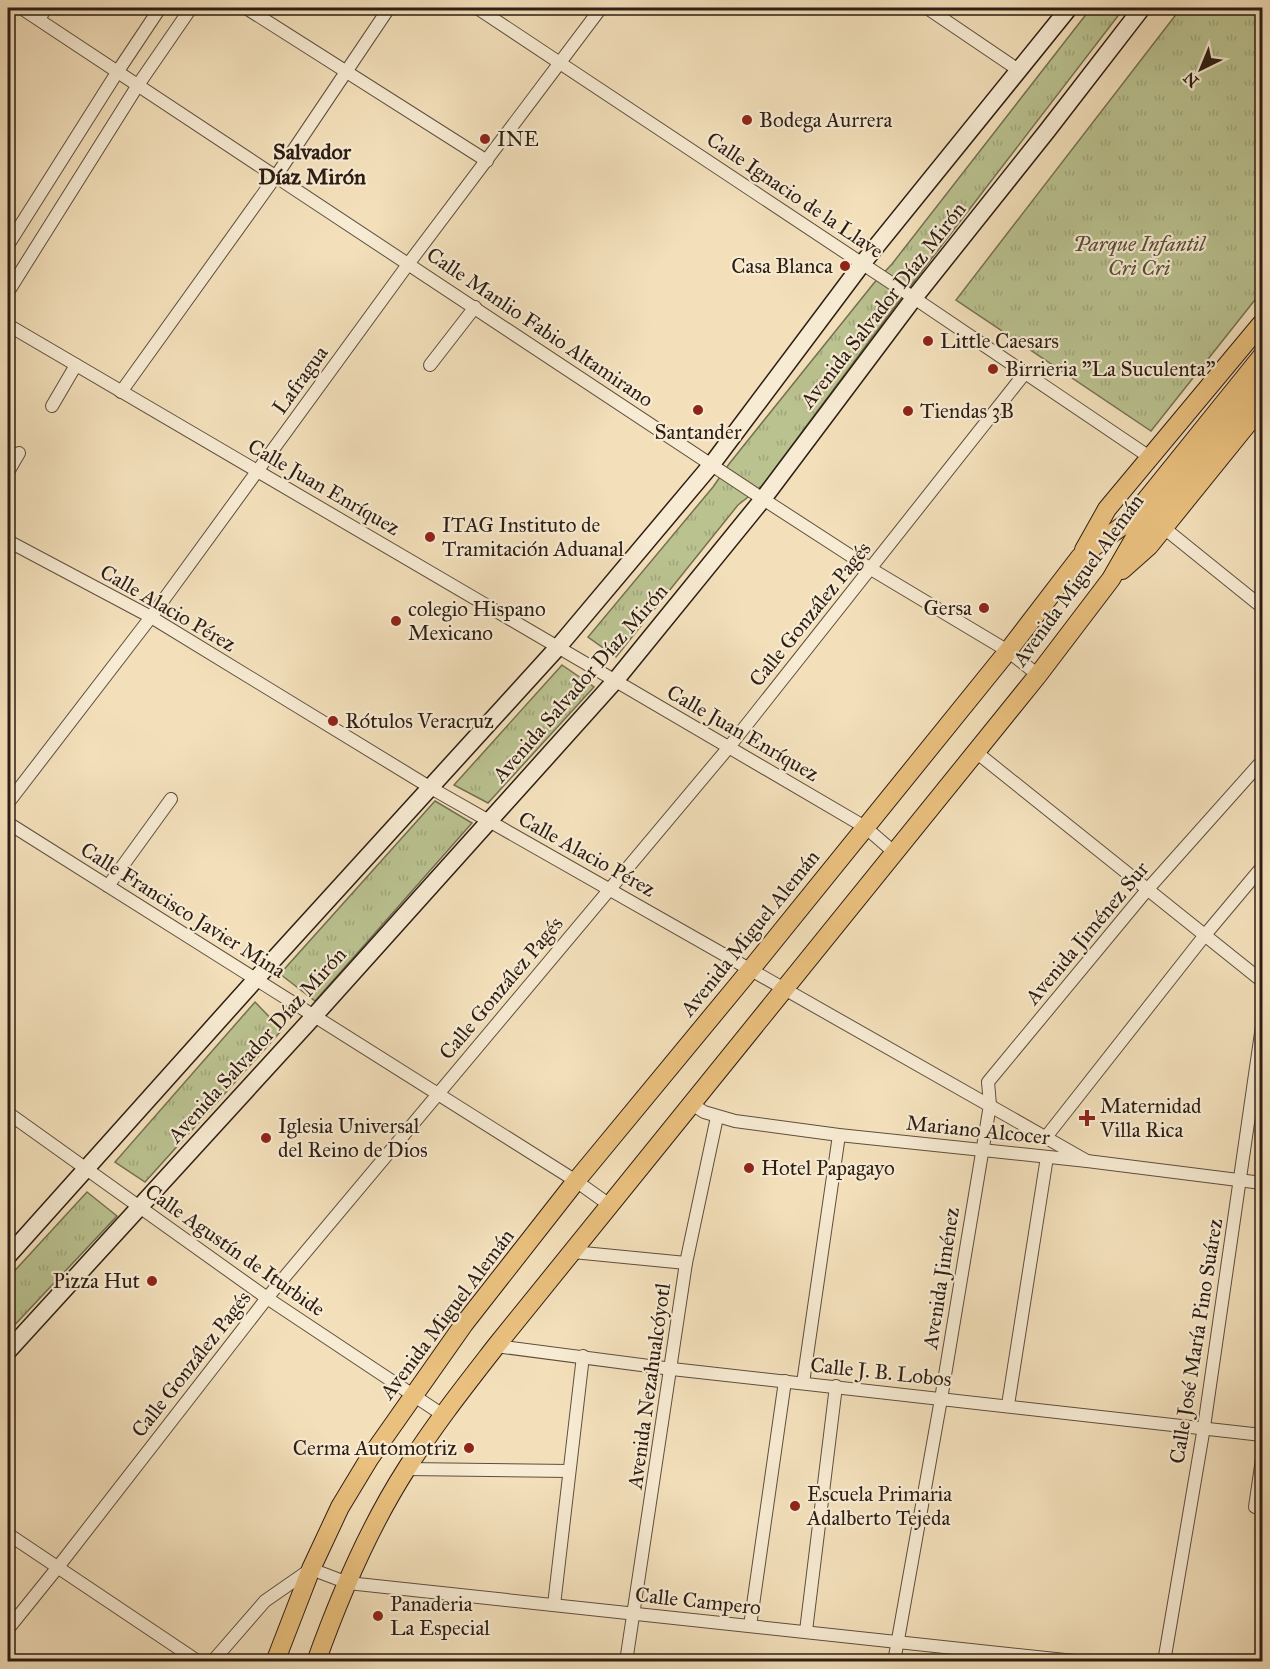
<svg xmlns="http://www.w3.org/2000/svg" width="1270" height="1669" font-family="'IM FELL Great Primer',serif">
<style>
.grass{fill:url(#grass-tufts);stroke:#747052;stroke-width:1.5}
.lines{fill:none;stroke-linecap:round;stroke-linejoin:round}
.street-casing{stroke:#5e4e3e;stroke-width:14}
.secondary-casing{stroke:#2d1d14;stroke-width:19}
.primary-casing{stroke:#2d1d14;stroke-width:20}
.street{stroke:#f7ebd3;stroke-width:12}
.secondary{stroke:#f7ebd3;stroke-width:16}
.primary{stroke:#eac07e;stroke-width:18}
.poi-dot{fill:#8f2418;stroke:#f7ebd3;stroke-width:2}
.labels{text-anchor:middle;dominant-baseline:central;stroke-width:4.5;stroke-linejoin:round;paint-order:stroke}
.poi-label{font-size:21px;fill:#2d1d14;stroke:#f7ebd3;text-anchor:start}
.street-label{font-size:21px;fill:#2d1d14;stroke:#f7ebd3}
.park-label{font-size:21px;font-style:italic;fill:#574f39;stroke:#f7ebd3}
.neighbourhood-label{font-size:22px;font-weight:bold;fill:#2d1d14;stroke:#f7ebd3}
</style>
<defs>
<pattern id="grass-tufts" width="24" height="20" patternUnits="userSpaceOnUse" patternTransform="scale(1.5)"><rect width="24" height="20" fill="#bac290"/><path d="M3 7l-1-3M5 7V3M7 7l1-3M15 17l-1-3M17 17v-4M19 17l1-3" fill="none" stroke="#a0a67b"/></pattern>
</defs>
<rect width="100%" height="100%" fill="#f3e0bb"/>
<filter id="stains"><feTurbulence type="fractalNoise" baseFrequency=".00333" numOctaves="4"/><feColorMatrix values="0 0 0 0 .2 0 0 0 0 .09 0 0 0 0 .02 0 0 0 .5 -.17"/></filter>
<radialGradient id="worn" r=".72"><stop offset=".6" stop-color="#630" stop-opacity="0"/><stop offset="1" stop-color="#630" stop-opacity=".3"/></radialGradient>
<g class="grass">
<path d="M1091 8H1124L899 301 762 486 738 505 616 657 588 637 713 487 729 464 874 283 892 264Z"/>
<path d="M1181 8H1262V291L1151 431 956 300Z"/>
<path d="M562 665 594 687 488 803 454 785Z"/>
<path d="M435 801 472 823 315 1001 280 974Z"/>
<path d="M255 1002 282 1030 145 1182 115 1162Z"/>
<path d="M87 1192 117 1216 8 1332V1278Z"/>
</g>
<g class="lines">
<defs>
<g id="street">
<path d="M21 8 763 499 871 569 1008 651 1038 675"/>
<path d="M246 8 487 161"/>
<path d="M477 8 914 298 1151 458"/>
<path d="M927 8 1020 71"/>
<path d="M39 19 46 8"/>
<path d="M8 245 118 71 160 8"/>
<path d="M8 292 138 85 191 8"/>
<path d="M8 325 865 827 895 853"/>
<path d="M430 365 475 307"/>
<path d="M121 392 276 176 389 8"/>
<path d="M52 406 76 365"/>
<path d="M8 472 19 453"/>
<path d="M1164 528 1262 607"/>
<path d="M8 541 151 617 431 788 1087 1161"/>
<path d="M976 752 1262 981"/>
<path d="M8 803 151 617 409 263 601 8"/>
<path d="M8 823 576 1181 611 1206"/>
<path d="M108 886 171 799"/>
<path d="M692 1104 704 1112 735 1121 839 1135 1087 1161 1262 1183"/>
<path d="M8 1113 267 1298 443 1415"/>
<path d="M1046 1137 1205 935 1262 867"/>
<path d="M573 1252 686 1263"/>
<path d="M496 1346 672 1369 1262 1435"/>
<path d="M803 1383 839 1135"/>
<path d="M1008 1405 1047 1157"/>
<path d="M406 1469 569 1471"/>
<path d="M1255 1507 1262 1459"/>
<path d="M8 1534 199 1662"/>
<path d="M554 1605 583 1356"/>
<path d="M750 1626 785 1381"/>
<path d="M8 1629 58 1567 267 1298 729 747 1025 373"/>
<path d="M806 1631 836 1386"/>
<path d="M212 1662 265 1601 311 1569 348 1583 1084 1662"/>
<path d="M626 1662 686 1263 717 1117"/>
<path d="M894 1662 941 1399 990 1105 988 1082 1147 890 1262 761"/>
<path d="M1164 1662 1204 1427 1262 1026"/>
</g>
<g id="secondary">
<path d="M8 1256 256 979 559 646 712 464 862 264 1069 8"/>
<path d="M8 1351 315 1015 615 681 763 499 914 298 1047 131 1142 8"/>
</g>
<g id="primary">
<path d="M1084 550 1107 509 1262 323"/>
<path d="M1122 570 1149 546 1262 406"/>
<path d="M275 1662 311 1569 340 1507 369 1459 464 1324 576 1181 751 969 1008 651 1080 557 1129 521 1262 356"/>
<path d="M316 1662C340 1595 369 1527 407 1468 434 1425 465 1386 496 1346L1038 675 1111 579 1138 532 1262 380"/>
</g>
</defs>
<use href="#street" class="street-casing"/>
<use href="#secondary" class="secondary-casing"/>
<use href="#primary" class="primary-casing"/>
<use href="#street" class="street"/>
<use href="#secondary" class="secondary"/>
<use href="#primary" class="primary"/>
</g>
<g class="poi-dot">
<circle cx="747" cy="120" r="6"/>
<circle cx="485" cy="139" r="6"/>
<circle cx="845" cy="266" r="6"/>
<circle cx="928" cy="341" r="6"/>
<circle cx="993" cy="369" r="6"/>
<circle cx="698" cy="410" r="6"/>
<circle cx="908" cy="411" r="6"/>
<circle cx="430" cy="537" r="6"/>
<circle cx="984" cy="608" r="6"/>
<circle cx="396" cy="621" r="6"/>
<circle cx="333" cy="721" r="6"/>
<path d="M1084 1109h6v6h6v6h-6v6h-6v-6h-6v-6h6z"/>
<circle cx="266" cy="1138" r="6"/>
<circle cx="749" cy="1168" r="6"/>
<circle cx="152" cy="1281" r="6"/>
<circle cx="469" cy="1448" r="6"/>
<circle cx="795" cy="1506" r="6"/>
<circle cx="378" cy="1616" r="6"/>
</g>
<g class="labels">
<g class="poi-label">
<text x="759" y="120">Bodega Aurrera</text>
<text x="497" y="139">INE</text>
<text x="833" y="266" text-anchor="end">Casa Blanca</text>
<text x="940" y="341">Little Caesars</text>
<text x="1005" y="369">Birrieria "La Suculenta"</text>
<text x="920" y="411">Tiendas 3B</text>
<text x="698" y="432" text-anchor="middle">Santander</text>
<text x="442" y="525">ITAG Instituto de<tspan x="442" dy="24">Tramitación Aduanal</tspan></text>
<text x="972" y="608" text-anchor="end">Gersa</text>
<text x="408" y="609">colegio Hispano<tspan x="408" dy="24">Mexicano</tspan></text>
<text x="345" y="721">Rótulos Veracruz</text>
<text x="1100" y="1106">Maternidad<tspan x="1100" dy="24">Villa Rica</tspan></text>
<text x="278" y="1126">Iglesia Universal<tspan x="278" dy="24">del Reino de Dios</tspan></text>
<text x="761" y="1168">Hotel Papagayo</text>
<text x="140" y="1281" text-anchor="end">Pizza Hut</text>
<text x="457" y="1448" text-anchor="end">Cerma Automotriz</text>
<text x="807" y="1494">Escuela Primaria<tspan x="807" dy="24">Adalberto Tejeda</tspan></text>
<text x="390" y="1604">Panaderia<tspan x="390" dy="24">La Especial</tspan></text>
</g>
<g class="street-label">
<text transform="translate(795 195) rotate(34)">Calle Ignacio de la Llave</text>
<text transform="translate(883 305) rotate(-52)">Avenida Salvador Díaz Mirón</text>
<text transform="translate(540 327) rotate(34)">Calle Manlio Fabio Altamirano</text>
<text transform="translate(300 380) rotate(-54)">Lafragua</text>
<text transform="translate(324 487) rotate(30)">Calle Juan Enríquez</text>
<text transform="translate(1078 580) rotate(-54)">Avenida Miguel Alemán</text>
<text transform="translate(168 608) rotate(30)">Calle Alacio Pérez</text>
<text transform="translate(810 614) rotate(-51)">Calle González Pagés</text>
<text transform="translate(580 683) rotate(-49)">Avenida Salvador Díaz Mirón</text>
<text transform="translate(743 733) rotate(30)">Calle Juan Enríquez</text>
<text transform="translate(587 854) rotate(29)">Calle Alacio Pérez</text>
<text transform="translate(183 910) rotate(32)">Calle Francisco Javier Mina</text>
<text transform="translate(750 933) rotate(-51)">Avenida Miguel Alemán</text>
<text transform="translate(1087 933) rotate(-50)">Avenida Jiménez Sur</text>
<text transform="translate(501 988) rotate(-50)">Calle González Pagés</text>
<text transform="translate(257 1045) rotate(-48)">Avenida Salvador Díaz Mirón</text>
<text transform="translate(978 1130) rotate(6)">Mariano Alcocer</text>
<text transform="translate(235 1250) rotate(35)">Calle Agustín de Iturbide</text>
<text transform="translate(941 1278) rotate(-81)">Avenida Jiménez</text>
<text transform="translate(447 1314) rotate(-53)">Avenida Miguel Alemán</text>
<text transform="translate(1196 1341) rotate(-81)">Calle José María Pino Suárez</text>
<text transform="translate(191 1364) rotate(-52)">Calle González Pagés</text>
<text transform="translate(881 1372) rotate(6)">Calle J. B. Lobos</text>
<text transform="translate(649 1386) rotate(-82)">Avenida Nezahualcóyotl</text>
<text transform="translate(698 1601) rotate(6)">Calle Campero</text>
</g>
<g class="park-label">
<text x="1139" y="244">Parque Infantil<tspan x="1139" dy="24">Cri Cri</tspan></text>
</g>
<g class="neighbourhood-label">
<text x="312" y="151">Salvador<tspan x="312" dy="25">Díaz Mirón</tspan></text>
</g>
</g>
<rect width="1270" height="1669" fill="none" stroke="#f3e0bb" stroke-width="30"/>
<rect x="9" y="9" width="1252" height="1651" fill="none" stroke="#2d1d14" stroke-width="3"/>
<rect x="15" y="15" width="1240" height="1639" fill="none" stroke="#2d1d14" stroke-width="1.5"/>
<g transform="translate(1201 69) rotate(223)" stroke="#f7ebd3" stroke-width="4.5" paint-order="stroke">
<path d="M0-4.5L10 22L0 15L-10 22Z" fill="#2d1d14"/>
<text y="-9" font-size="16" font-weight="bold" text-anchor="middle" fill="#2d1d14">N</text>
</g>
<rect width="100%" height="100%" filter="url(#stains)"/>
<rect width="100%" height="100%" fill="url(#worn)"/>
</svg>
